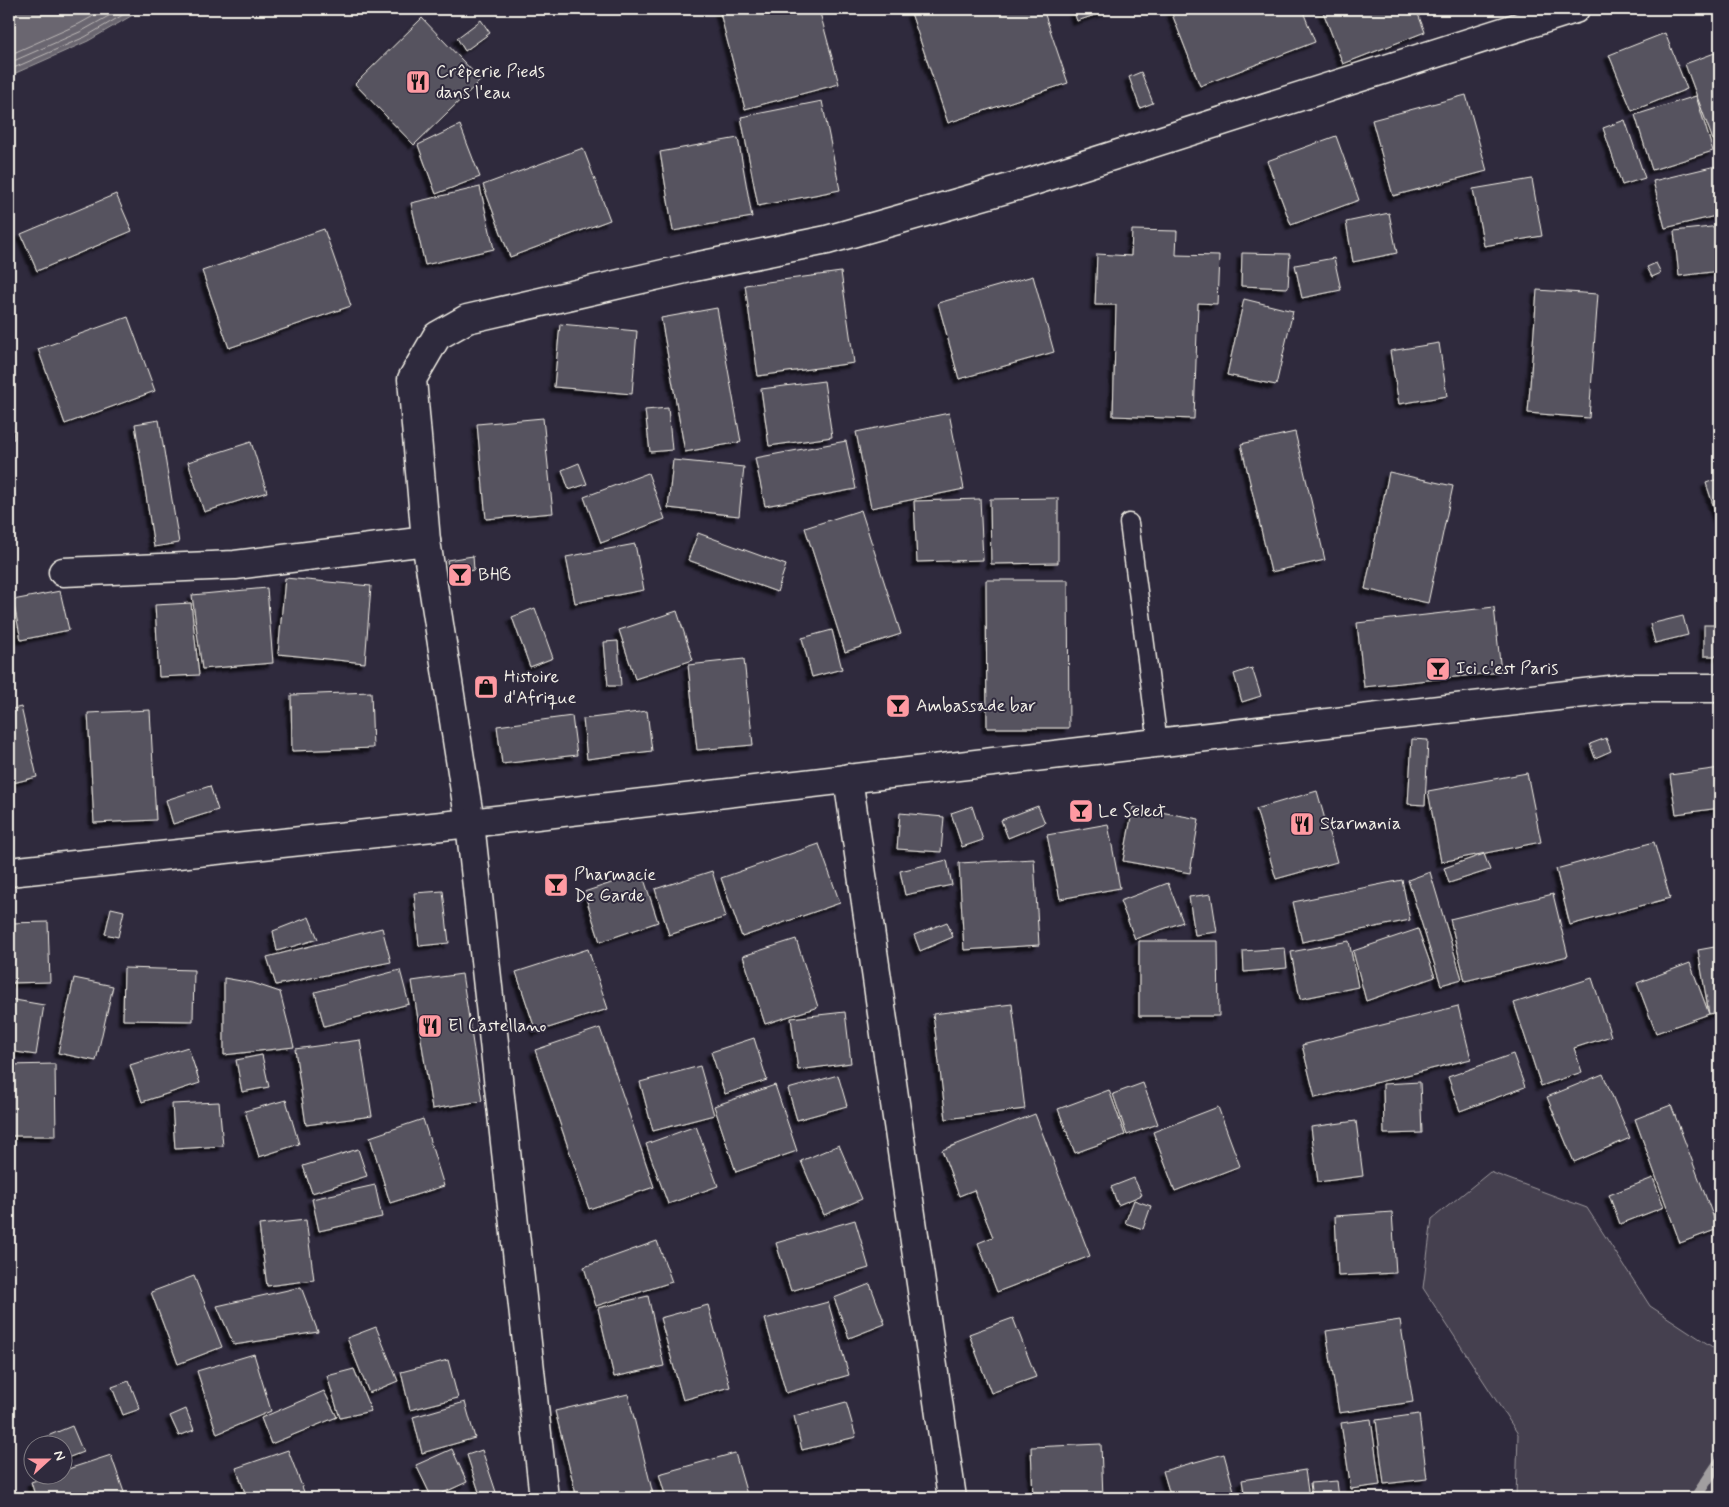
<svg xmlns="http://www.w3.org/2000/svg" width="1729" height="1507" font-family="Mynerve,sans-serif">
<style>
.green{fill:#454050;stroke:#9c989c}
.water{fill:#6a6670;stroke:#a19ea0}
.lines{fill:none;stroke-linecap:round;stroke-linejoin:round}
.shore{stroke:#bdb9b8;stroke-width:1}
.stream{stroke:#a19ea0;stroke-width:11}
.building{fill:#56525f;stroke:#f4f1e8;filter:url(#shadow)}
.lane-casing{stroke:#f4f1e8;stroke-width:21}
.street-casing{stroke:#f4f1e8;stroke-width:31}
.secondary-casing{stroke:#f4f1e8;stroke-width:31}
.highway-casing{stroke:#f4f1e8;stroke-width:31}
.lane{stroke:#2f2a3d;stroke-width:18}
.street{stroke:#2f2a3d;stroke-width:28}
.secondary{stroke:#2f2a3d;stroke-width:28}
.highway{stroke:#2f2a3d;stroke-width:28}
.labels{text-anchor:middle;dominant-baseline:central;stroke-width:4;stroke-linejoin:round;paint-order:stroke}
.poi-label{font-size:18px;fill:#f4f1e8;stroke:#2f2a3d;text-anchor:start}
</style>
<defs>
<filter id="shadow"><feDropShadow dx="-4.5" dy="4.5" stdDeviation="1" flood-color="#0009"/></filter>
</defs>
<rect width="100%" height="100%" fill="#2f2a3d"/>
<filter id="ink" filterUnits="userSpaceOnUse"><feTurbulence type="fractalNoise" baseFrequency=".02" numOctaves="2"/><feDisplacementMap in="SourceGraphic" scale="10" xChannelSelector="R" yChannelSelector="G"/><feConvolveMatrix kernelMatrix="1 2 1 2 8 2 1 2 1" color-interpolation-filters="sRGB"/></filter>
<g filter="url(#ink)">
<path class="green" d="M1490 1172 1587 1208 1650 1306 1714 1348 1720 1344V1498H1516L1518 1434 1423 1288 1432 1219Z"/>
<path class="water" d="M9 9H143L88 41 9 76Z"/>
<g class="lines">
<g class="shore">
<path d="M9 55 79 24 106 9"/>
<path d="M9 63 82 31 121 9"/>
<path d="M9 70 85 37 133 9"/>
</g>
<path class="stream" d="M1695 1498 1720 1461"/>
</g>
<g class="building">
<path d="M719 9H819L839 84 745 109Z"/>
<path d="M922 9H1043L1068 83 948 123 911 13Z"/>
<path d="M1073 9H1113L1077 21Z"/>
<path d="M1170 9H1302L1315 42 1200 86Z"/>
<path d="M1322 9H1416L1425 32 1343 64Z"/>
<path d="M422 18 481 80 414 145 355 84Z"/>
<path d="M481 20 490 33 465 51 457 38Z"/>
<path d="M1665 33 1687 89 1632 111 1609 55Z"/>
<path d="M1720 51V137L1713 140 1685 64Z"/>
<path d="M1141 72 1153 103 1140 108 1129 77Z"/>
<path d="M1466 95 1487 171 1393 196 1372 120Z"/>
<path d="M1696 96 1713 151 1652 170 1635 115Z"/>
<path d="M822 101 840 190 758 206 741 117Z"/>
<path d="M1625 120 1645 178 1622 185 1603 128Z"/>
<path d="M460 125 480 177 436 194 418 145Z"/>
<path d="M1336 136 1359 200 1291 225 1267 161Z"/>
<path d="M738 138 752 217 673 231 660 152Z"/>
<path d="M583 148 610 220 510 257 483 185Z"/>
<path d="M1720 165V215L1665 228 1653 181Z"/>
<path d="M1532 179 1542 236 1484 246 1473 189Z"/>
<path d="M480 187 494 249 425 265 411 203Z"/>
<path d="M116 194 132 231 37 271 21 234Z"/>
<path d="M1389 213 1397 253 1353 262 1346 222Z"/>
<path d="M1720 226V271L1679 276 1674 231Z"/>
<path d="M324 229 351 306 229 348 202 271Z"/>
<path d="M1132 230 1177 231 1176 255 1219 256 1217 304 1198 303 1194 419 1113 416 1116 305H1095L1097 254 1131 256Z"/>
<path d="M1242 253 1290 254 1288 288 1241 286Z"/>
<path d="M1334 258 1341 290 1302 298 1295 265Z"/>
<path d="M1656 263 1661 273 1652 277 1647 267Z"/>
<path d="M841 272 854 363 758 376 745 285Z"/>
<path d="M1033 276 1054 352 959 379 938 303Z"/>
<path d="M1537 290 1598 294 1589 418 1528 413Z"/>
<path d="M1244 299 1293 311 1276 385 1227 375Z"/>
<path d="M717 308 741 442 685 452 661 318Z"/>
<path d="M128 317 155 391 65 424 38 349Z"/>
<path d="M560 324 637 331 632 394 554 387Z"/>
<path d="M1439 343 1447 396 1399 404 1390 351Z"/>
<path d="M824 381 832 437 769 446 761 389Z"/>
<path d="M9 393 14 439 9 440Z"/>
<path d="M668 408 672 450 650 452 645 410Z"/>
<path d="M949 413 964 489 871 508 856 432Z"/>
<path d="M543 418 553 513 486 519 477 424Z"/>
<path d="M159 420 179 543 154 547 135 424Z"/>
<path d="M1295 432 1325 560 1271 572 1241 444Z"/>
<path d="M846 441 856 489 765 506 755 458Z"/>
<path d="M251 442 267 492 204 512 188 462Z"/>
<path d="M673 460 744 467 739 516 668 508Z"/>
<path d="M579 463 587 484 569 490 562 470Z"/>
<path d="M1389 472 1453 486 1428 603 1365 589Z"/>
<path d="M648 473 665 519 601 543 584 497Z"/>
<path d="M1720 478V526L1706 483Z"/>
<path d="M1058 498V563L991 564 990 499Z"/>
<path d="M980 499 983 560 917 562 914 501Z"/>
<path d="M861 510 901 634 845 652 805 528Z"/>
<path d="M698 533 786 565 777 592 688 560Z"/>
<path d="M635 544 644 590 575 603 566 557Z"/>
<path d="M473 556 474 570 449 574 447 560Z"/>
<path d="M285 578 371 586 365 663 278 654Z"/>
<path d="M986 580H1068L1069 728H987Z"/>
<path d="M267 588 273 663 202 669 192 595Z"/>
<path d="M60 591 69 630 21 640 13 600Z"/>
<path d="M191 603 199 675 159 677 155 605Z"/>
<path d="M1494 607 1501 672 1364 687 1357 623Z"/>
<path d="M535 608 553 658 530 667 512 617Z"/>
<path d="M677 611 693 660 635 679 619 630Z"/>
<path d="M1683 616 1688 635 1655 643 1650 624Z"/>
<rect x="1704" y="625" width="16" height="31"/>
<path d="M832 630 842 669 812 677 802 638Z"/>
<path d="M618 641 621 686H608L604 642Z"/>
<path d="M744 659 753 745 697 750 688 665Z"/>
<path d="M1252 668 1261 696 1242 702 1234 674Z"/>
<path d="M371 692 373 748 292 751 291 695Z"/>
<path d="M21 707 37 777 9 784V710Z"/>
<path d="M150 710 156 820 94 823 88 713Z"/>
<path d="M647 711 652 751 587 759 583 719Z"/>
<path d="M572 716 577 755 502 764 497 726Z"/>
<path d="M1606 738 1611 751 1595 758 1590 744Z"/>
<path d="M1412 739 1428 740 1425 805 1408 804Z"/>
<path d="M1720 768V808L1676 814 1670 775Z"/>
<path d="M1527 773 1541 842 1441 862 1428 791Z"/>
<path d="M210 786 218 810 173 824 166 800Z"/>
<path d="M1317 791 1337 862 1276 879 1256 809Z"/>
<path d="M972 806 983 840 962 847 951 813Z"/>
<path d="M1038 806 1045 823 1008 838 1001 820Z"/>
<path d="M1133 807 1199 819 1190 873 1123 861Z"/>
<path d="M900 813 944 817 941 852 897 849Z"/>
<path d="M1108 824 1120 888 1060 899 1047 835Z"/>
<path d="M1654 842 1670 898 1570 925 1556 869Z"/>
<path d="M819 844 840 903 742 937 721 878Z"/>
<path d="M1484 854 1490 870 1449 883 1444 868Z"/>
<path d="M1034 859 1039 945 964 950 959 863Z"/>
<path d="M947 860 952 885 905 895 900 871Z"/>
<path d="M712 871 726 917 669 935 655 889Z"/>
<path d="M1430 872 1462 979 1441 985 1408 880Z"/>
<path d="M642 873 658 922 600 942 584 892Z"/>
<path d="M1402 880 1410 920 1302 942 1293 902Z"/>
<path d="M1168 883 1183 922 1135 939 1120 901Z"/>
<path d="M443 891 449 943 419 946 414 893Z"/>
<path d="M1211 894 1217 932 1195 935 1189 897Z"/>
<path d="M1553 894 1568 956 1465 981 1450 919Z"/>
<path d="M111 908 124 911 118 937 105 934Z"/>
<path d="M309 917 318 939 277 951 273 931Z"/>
<path d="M48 922 50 982 9 983V923Z"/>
<path d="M947 922 953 937 920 951 914 935Z"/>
<path d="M382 928 391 962 276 985 267 957Z"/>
<path d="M1418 929 1435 977 1366 1001 1353 951Z"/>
<path d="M796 939 818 1007 765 1024 743 956Z"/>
<path d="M1139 941H1218L1219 1016H1139Z"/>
<path d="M1349 941 1358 987 1300 999 1291 952Z"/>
<path d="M1720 946V1012L1709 1014 1698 950Z"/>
<path d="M1285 948 1287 968 1244 972 1243 951Z"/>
<path d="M588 949 608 1009 536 1032 516 972Z"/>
<path d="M1690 963 1709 1014 1656 1033 1637 983Z"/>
<path d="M124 968 194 970 193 1021 123 1020Z"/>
<path d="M400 970 409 1004 324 1026 315 992Z"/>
<path d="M462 974 482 1101 432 1109 412 981Z"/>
<path d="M74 978 113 986 96 1061 58 1053Z"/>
<path d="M224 978 253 983 280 992 294 1047 224 1055Z"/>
<path d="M1592 978 1611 1036 1574 1048 1582 1072 1541 1086 1514 1003Z"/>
<path d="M9 999 44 1005 36 1055 9 1051Z"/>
<path d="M1012 1004 1025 1109 946 1119 933 1014Z"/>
<path d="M1458 1006 1471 1059 1315 1098 1302 1045Z"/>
<path d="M845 1012 851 1063 798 1070 791 1018Z"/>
<path d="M600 1028 654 1187 589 1209 535 1050Z"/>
<path d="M754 1038 767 1080 725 1094 711 1052Z"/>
<path d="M360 1040 372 1116 306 1125 295 1049Z"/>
<path d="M188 1047 200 1083 142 1102 130 1065Z"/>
<path d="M1513 1054 1525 1087 1460 1111 1448 1077Z"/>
<path d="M262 1055 269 1087 242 1092 236 1060Z"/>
<path d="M55 1064 56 1136H9V1065Z"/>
<path d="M700 1066 714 1115 653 1131 640 1082Z"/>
<path d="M1603 1074 1630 1138 1574 1162 1547 1097Z"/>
<path d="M838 1075 847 1106 797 1120 788 1089Z"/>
<path d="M1420 1082 1422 1133 1384 1134 1383 1084Z"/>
<path d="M1143 1083 1158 1124 1127 1135 1113 1094Z"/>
<path d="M775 1085 797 1151 736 1172 714 1106Z"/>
<path d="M1109 1090 1125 1135 1075 1153 1058 1109Z"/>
<path d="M286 1100 299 1144 259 1157 245 1111Z"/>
<path d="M219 1102 223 1146 175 1149 172 1104Z"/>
<path d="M1671 1105 1718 1229 1680 1243 1635 1119Z"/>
<path d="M1218 1107 1240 1166 1175 1191 1153 1132Z"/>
<path d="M1035 1114 1090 1256 997 1292 978 1243 993 1237 974 1190 959 1196 942 1150Z"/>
<path d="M423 1119 444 1186 390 1203 370 1137Z"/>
<path d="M1356 1121 1363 1176 1318 1182 1311 1127Z"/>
<path d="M696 1126 718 1186 668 1204 646 1144Z"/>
<path d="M839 1145 862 1199 824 1215 801 1161Z"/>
<path d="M358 1149 367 1176 312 1193 303 1166Z"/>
<path d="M1134 1178 1142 1195 1118 1205 1111 1187Z"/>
<path d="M1653 1178 1664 1207 1620 1224 1609 1195Z"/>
<path d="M375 1185 382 1217 319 1231 312 1199Z"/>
<path d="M1134 1200 1151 1206 1143 1229 1125 1223Z"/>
<path d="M1392 1212 1396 1273 1338 1276 1335 1216Z"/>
<path d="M306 1220 314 1280 267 1286 259 1225Z"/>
<path d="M855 1220 869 1268 791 1291 776 1243Z"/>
<path d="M657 1241 672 1282 596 1306 584 1267Z"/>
<path d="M194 1276 222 1347 178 1364 151 1292Z"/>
<path d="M870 1284 885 1324 849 1338 834 1298Z"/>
<path d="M301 1287 318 1332 234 1345 217 1306Z"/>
<path d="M648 1296 664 1366 614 1377 598 1308Z"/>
<path d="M828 1302 849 1375 786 1393 765 1319Z"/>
<path d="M708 1305 730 1387 683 1400 660 1318Z"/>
<path d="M1013 1318 1036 1377 991 1393 969 1334Z"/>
<path d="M1400 1320 1413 1402 1339 1413 1326 1331Z"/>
<path d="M376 1327 398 1381 369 1393 347 1338Z"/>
<path d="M254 1354 271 1411 217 1434 197 1371Z"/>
<path d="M448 1360 458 1398 410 1410 401 1372Z"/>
<path d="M354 1369 371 1411 340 1418 327 1376Z"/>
<path d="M129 1381 140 1409 123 1415 112 1387Z"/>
<path d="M324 1391 337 1417 271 1444 261 1418Z"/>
<path d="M628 1394 654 1498H577L555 1411Z"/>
<path d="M465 1402 475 1438 422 1453 413 1417Z"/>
<path d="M846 1402 856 1437 802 1450 794 1416Z"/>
<path d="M186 1409 194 1430 179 1436 170 1416Z"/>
<path d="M1419 1414 1427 1479 1384 1484 1376 1420Z"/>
<path d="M1371 1419 1380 1485 1351 1489 1341 1423Z"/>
<path d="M72 1426 83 1452 62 1460V1444H43L40 1439Z"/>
<path d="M1101 1444 1103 1498H1033L1031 1447Z"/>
<path d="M452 1449 467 1482 432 1498 416 1465Z"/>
<path d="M288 1450 306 1497 247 1498 236 1468Z"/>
<path d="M482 1450 498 1498H481L467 1455Z"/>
<path d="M735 1453 748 1498H666L659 1474Z"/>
<path d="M1224 1454 1236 1498H1171L1163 1471Z"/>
<path d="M111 1455 126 1498H36L31 1482 53 1474H62V1471Z"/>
<path d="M1305 1470 1309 1498H1245L1242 1480Z"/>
<path d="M1337 1481 1339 1498H1312L1310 1483Z"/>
</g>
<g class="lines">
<defs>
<path id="lane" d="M1129 523 1158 743"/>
<g id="street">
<path d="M63 572 235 565 426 541"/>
<path d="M848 778 952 1498"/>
<path d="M470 823 426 541 412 379 437 336 467 319 694 267 827 240 1024 184 1575 9"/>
</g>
<path id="secondary" d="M470 823 544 1498"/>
<path id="highway" d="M9 872 470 823 1627 688H1720"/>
</defs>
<use href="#lane" class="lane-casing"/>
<use href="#street" class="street-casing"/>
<use href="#secondary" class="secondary-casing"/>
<use href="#highway" class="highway-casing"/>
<use href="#lane" class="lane"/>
<use href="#street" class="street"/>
<use href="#secondary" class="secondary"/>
<use href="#highway" class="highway"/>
</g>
</g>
<defs>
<symbol id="restaurant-square" viewBox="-11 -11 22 22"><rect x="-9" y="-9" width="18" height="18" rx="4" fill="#ff9aa2" stroke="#2f2a3d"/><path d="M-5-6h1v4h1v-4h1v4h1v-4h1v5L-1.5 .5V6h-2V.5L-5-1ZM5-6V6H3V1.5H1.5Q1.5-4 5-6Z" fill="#111"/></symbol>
<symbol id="bar-square" viewBox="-11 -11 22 22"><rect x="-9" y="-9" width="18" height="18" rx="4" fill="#ff9aa2" stroke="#2f2a3d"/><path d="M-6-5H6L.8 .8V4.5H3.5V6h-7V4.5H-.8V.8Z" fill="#111"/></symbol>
<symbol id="shop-square" viewBox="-11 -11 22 22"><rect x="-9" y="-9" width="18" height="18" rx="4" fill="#ff9aa2" stroke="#2f2a3d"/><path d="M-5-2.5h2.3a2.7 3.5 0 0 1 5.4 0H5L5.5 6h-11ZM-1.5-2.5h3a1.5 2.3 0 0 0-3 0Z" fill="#111"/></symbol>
</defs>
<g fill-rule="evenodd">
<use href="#restaurant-square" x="404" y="68" width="28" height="28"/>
<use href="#bar-square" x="446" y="561" width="28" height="28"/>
<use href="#bar-square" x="1424" y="655" width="28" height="28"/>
<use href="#shop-square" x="472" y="673" width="28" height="28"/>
<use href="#bar-square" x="884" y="692" width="28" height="28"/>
<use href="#bar-square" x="1067" y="797" width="28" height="28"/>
<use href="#restaurant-square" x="1288" y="810" width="28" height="28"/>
<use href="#bar-square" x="542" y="871" width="28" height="28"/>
<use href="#restaurant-square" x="416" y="1012" width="28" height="28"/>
</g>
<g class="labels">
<g class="poi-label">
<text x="436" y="72">Crêperie Pieds<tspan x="436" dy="21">dans l'eau</tspan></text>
<text x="478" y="575">BHB</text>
<text x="1456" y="669">Ici c'est Paris</text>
<text x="504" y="677">Histoire<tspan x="504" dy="21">d'Afrique</tspan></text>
<text x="916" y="706">Ambassade bar</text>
<text x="1098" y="811">Le Select</text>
<text x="1320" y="824">Starmania</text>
<text x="574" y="875">Pharmacie<tspan x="574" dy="21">De Garde</tspan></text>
<text x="448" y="1026">El Castellano</text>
</g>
</g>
<rect width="1729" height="1507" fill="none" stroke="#2f2a3d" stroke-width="30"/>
<rect x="15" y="15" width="1699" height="1477" fill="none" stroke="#f4f1e8" stroke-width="2" filter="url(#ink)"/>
<g transform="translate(48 1460) rotate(69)"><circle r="24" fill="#2f2a3d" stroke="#7e7a81"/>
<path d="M0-4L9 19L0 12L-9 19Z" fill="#ff9aa2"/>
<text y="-8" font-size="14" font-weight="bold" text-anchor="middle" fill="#f4f1e8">N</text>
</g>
</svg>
